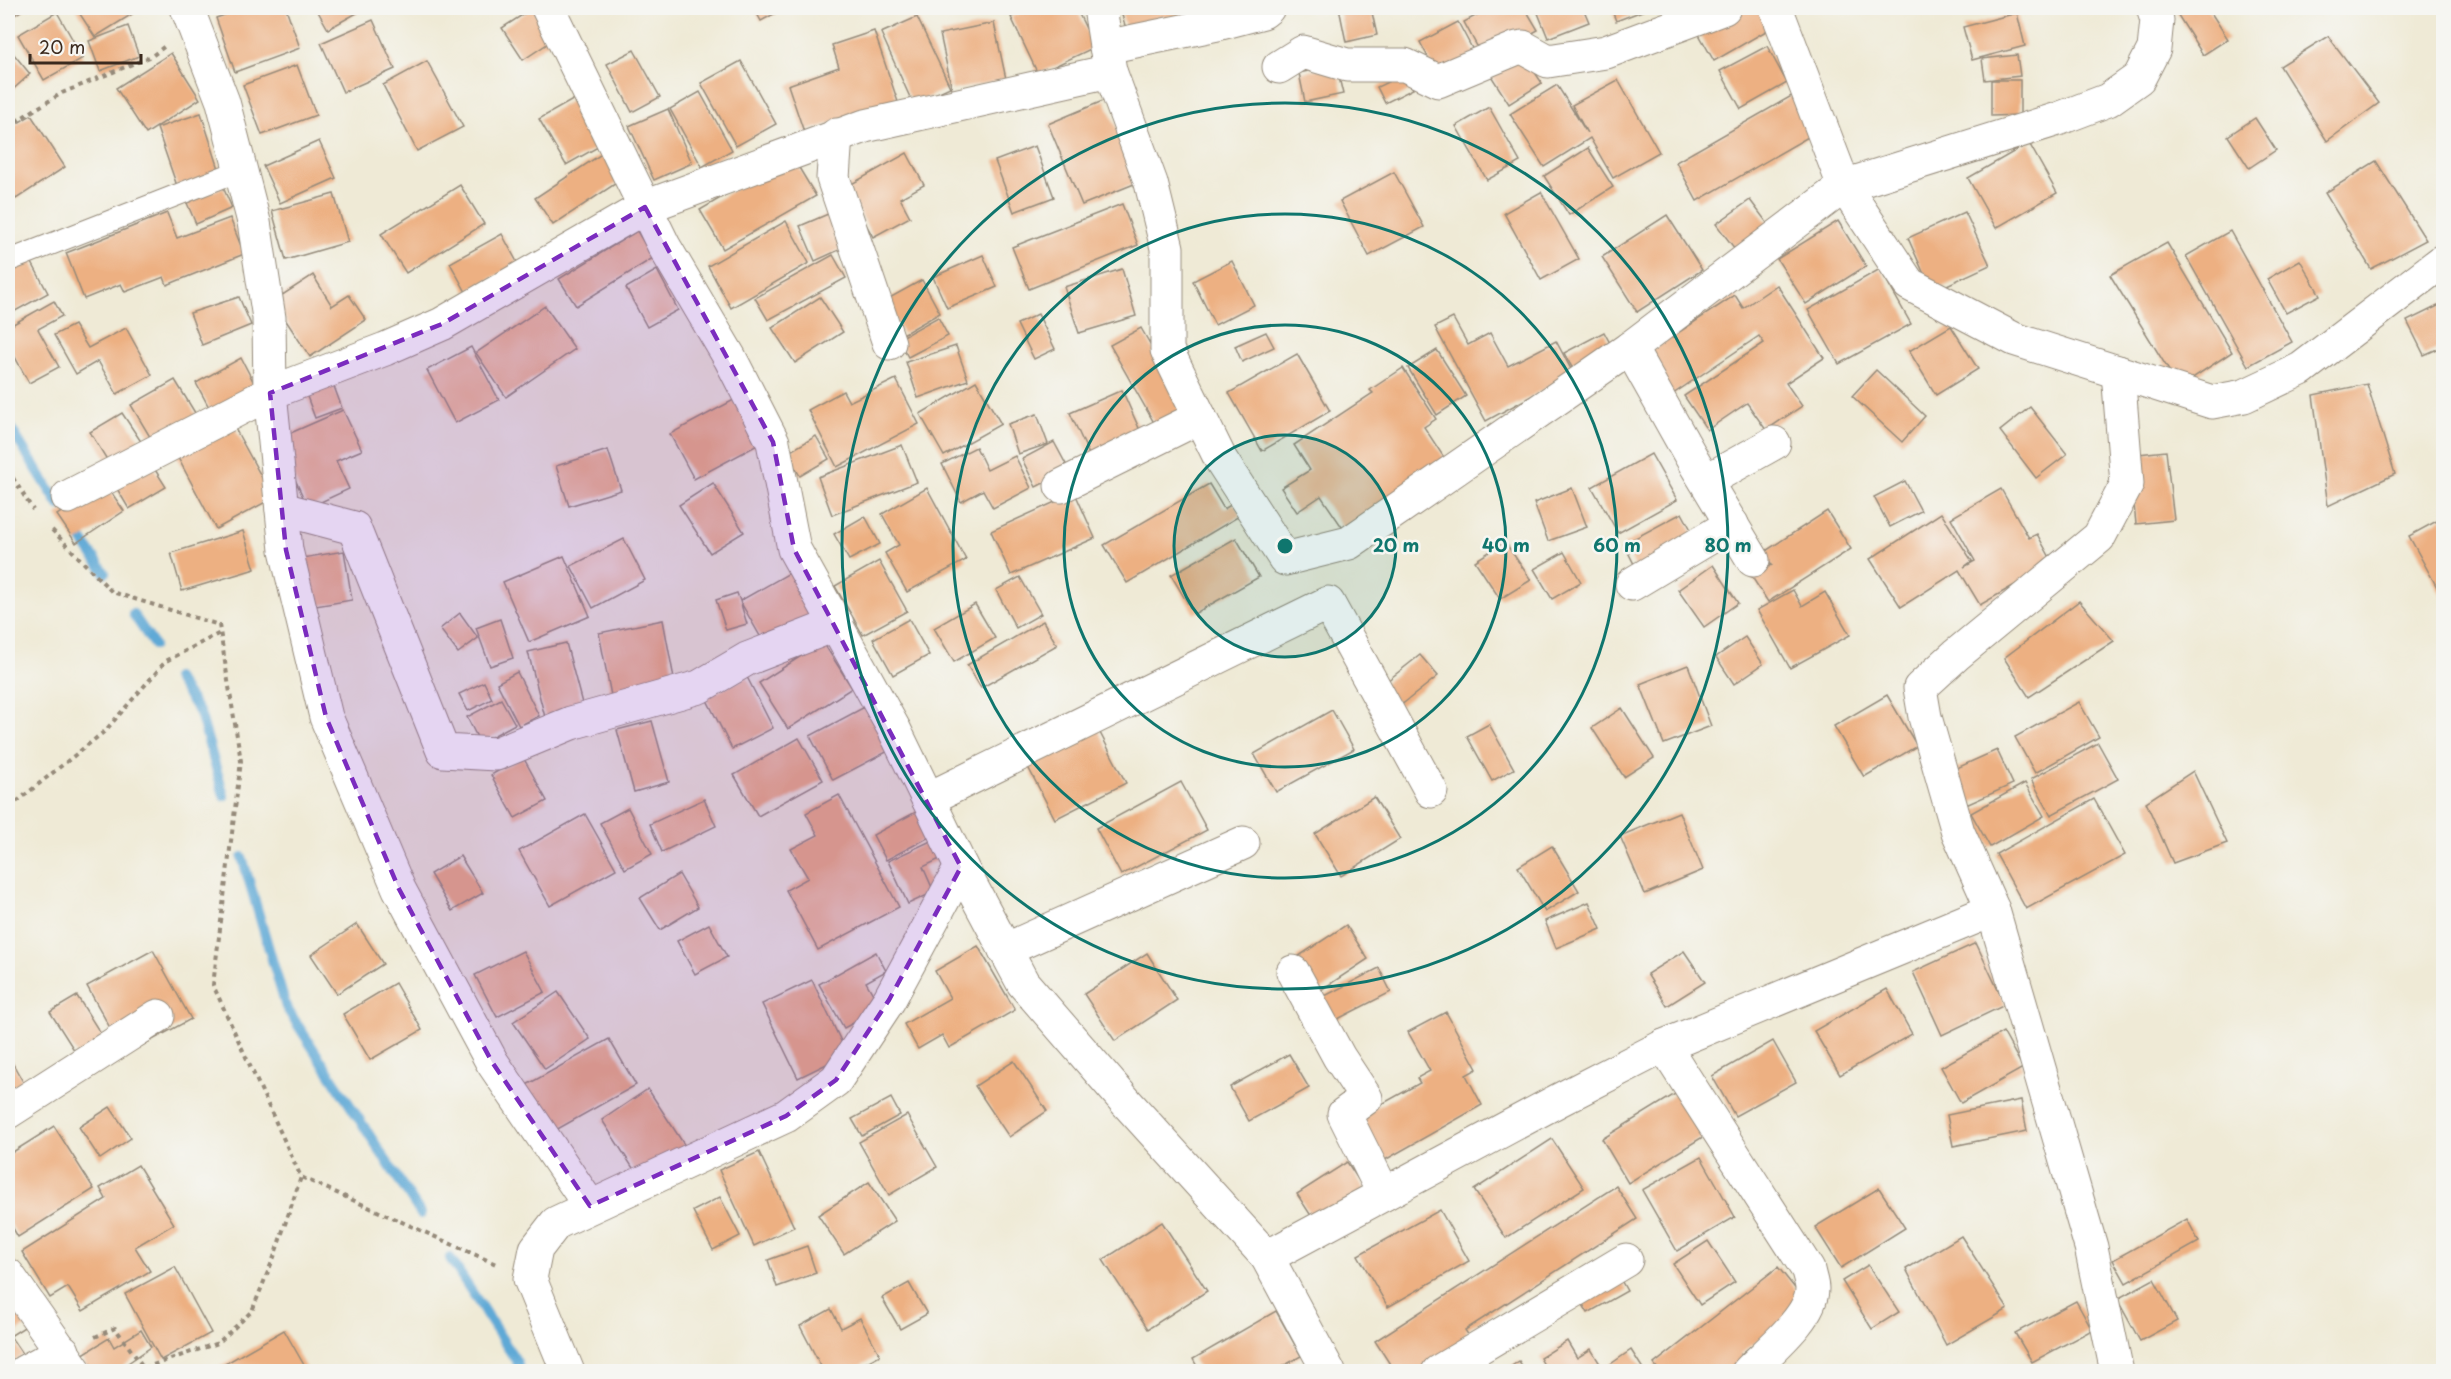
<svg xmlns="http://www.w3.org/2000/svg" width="2451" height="1379" font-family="'Playpen Sans',sans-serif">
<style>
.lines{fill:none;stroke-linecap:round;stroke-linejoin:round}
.stream{stroke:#5ea9d6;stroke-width:10}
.building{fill:#edb082}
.lane-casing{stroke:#958a7a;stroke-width:23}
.street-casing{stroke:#958a7a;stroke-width:35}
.path{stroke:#958a7a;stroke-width:4;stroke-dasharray:4.5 4.5;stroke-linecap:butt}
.lane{stroke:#fff;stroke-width:21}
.street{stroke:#fff;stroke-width:33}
.marked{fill:#7b2cbf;fill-opacity:0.2;stroke:#7b2cbf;stroke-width:4.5;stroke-dasharray:12 8;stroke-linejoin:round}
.ring{fill:none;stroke:#0f766e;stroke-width:3}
.centre{fill:#0f766e;stroke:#f6f6f2;stroke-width:3}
.ring-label{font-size:18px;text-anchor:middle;font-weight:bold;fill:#0f766e;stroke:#f6f6f2;stroke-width:5;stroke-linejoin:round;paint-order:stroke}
</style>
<rect width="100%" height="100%" fill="#f6f6f2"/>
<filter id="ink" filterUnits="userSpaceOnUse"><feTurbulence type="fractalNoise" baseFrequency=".0167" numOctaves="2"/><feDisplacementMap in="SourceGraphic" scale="12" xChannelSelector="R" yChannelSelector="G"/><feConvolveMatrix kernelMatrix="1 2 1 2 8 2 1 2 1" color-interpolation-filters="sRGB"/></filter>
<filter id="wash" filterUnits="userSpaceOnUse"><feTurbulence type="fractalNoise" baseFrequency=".008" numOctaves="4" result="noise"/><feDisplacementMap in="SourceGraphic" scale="24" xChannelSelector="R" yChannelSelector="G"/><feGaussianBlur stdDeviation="1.35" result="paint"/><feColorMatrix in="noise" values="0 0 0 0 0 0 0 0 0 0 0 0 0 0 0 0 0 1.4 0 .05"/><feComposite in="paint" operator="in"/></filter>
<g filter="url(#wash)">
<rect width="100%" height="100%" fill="#efead6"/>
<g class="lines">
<g class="stream">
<path d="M8 424 59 505"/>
<path d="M74 528 105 573"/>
<path d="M133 614 154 645"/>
<path d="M176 678 200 713 224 796"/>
<path d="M242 857 286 1007 421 1214"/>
<path d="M450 1258 517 1362 520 1372"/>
</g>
</g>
<g id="blocks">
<g class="building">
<path d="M8 8H26L8 19Z"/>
<path d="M76 8H142L95 37Z"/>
<path d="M244 8H286L300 48 235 72 216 18Z"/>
<path d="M316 8H366L328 29Z"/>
<path d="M533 8 553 40 523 60 502 28Z"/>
<path d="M754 8H785L761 21Z"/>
<path d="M1030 8H1076L1095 47 1038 74 1011 17Z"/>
<path d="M1120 8H1226L1128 36Z"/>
<path d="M1339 8H1371L1377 35 1346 42Z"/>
<path d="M1490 8H1525L1538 30 1484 59 1464 22Z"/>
<path d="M1536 8H1583L1589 22 1548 38Z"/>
<path d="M1611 8H1650L1616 21Z"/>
<path d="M1734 8H1771L1780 23 1714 61 1696 29Z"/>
<path d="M2184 8H2208L2228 39 2203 55 2176 12Z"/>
<path d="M57 12 83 58 44 80 18 35Z"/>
<path d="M2017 13 2025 46 1972 60 1963 27Z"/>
<path d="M917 17 950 87 913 104 881 33Z"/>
<path d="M373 20 395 69 343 92 321 43Z"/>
<path d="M1458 22 1475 54 1437 74 1420 42Z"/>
<path d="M994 23 1006 79 952 90 940 34Z"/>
<path d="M128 26 139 56 100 71 89 41Z"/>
<path d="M874 31 898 102 804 132 788 85 839 67 832 45Z"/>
<path d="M2328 36 2379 103 2327 141 2280 66Z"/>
<path d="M1767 46 1787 83 1741 109 1720 71Z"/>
<path d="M8 47 30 74 8 94Z"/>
<path d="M634 50 660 97 632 112 607 64Z"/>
<path d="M1520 50 1542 83 1509 104 1488 71Z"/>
<path d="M171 53 200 99 146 134 116 88Z"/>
<path d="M2017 55 2020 76 1985 80 1982 59Z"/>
<path d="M427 61 463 127 417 151 383 85Z"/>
<path d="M741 61 776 124 736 146 701 83Z"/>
<path d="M297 65 316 115 262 135 243 85Z"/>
<path d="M1336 65 1343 94 1305 102 1299 73Z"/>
<path d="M1405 74 1413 89 1385 103 1377 87Z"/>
<path d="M1618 80 1659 152 1613 178 1590 138 1544 167 1510 114 1557 85 1587 133 1572 105Z"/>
<path d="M1991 80H2020V115L1991 116Z"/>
<path d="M700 92 732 150 702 167 670 109Z"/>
<path d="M1795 94 1817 132 1697 201 1676 162Z"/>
<path d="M578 97 605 143 566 165 539 119Z"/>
<path d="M1105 100 1139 182 1082 205 1048 124Z"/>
<path d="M1489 107 1520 162 1487 180 1456 126Z"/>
<path d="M668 109 692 163 654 180 629 126Z"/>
<path d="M201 113 220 172 177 186 157 128Z"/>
<path d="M31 115 65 167 16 199 8 185V129Z"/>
<path d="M2255 118 2276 150 2249 168 2228 136Z"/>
<path d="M319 141 336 178 280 203 263 166Z"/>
<path d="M2029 143 2057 193 1996 228 1968 178Z"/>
<path d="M1035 146 1054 197 1014 212 995 161Z"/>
<path d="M1588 148 1613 187 1569 215 1544 176Z"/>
<path d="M606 151 624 178 553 225 535 198Z"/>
<path d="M907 153 924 185 900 198 910 217 873 237 846 187Z"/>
<path d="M792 156 816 196 723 249 700 210Z"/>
<path d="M2376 161 2426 240 2371 269 2325 193Z"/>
<path d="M1394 172 1424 227 1369 256 1340 201Z"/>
<path d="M460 185 484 224 406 273 381 234Z"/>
<path d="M223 187 232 208 196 224 187 203Z"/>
<path d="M1541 192 1579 259 1541 280 1504 213Z"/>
<path d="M334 194 348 242 286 260 272 211Z"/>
<path d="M1750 200 1771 228 1738 253 1716 224Z"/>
<path d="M1122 204 1138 245 1029 289 1012 247Z"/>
<path d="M835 211 850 245 815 261 800 226Z"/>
<path d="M1965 212 1990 265 1932 292 1908 238Z"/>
<path d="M167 213 177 238 230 218 244 254 167 285 164 277 125 292 121 284 84 299 66 253Z"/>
<path d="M1667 215 1702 270 1637 312 1602 257Z"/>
<path d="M786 221 809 263 731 308 708 266Z"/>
<path d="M1838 221 1866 266 1806 304 1777 259Z"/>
<path d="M637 231 653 258 576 306 559 279Z"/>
<path d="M2230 231 2292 342 2248 366 2186 256Z"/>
<path d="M502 234 518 264 466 292 450 263Z"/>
<path d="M2167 243 2232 352 2179 387 2110 275Z"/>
<path d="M833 255 846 278 768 320 755 298Z"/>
<path d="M983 255 997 287 947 308 933 277Z"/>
<path d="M30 259 48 293 8 315V270Z"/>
<path d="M2300 260 2320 295 2286 313 2267 279Z"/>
<path d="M1232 261 1254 305 1215 325 1193 281Z"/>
<path d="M1122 269 1136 316 1079 333 1064 287Z"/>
<path d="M1880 269 1911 324 1839 364 1808 310Z"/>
<path d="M657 270 678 310 647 327 626 288Z"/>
<path d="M313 275 332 306 349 295 366 320 310 357 273 301Z"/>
<path d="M922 280 940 313 903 334 884 301Z"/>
<path d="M1777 285 1824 358 1786 383 1802 406 1766 430 1747 403 1707 430 1684 396 1764 343 1759 336 1670 396 1643 356 1735 295 1743 308Z"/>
<path d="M239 297 251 325 202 345 190 313Z"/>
<path d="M820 297 843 332 795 363 772 328Z"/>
<path d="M54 301 62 316 38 329 59 367 29 383 8 344V327Z"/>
<path d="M2444 303V346L2424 355 2407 321Z"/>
<path d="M545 306 575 349 506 397 476 353Z"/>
<path d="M1038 314 1055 349 1034 359 1017 324Z"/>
<path d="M938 317 948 336 908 357 898 339Z"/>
<path d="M1453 318 1468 345 1490 333 1508 366 1556 341 1573 373 1486 421 1435 327Z"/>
<path d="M74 325 88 348 126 328 152 375 117 394 98 361 76 374 54 335Z"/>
<path d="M1951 326 1978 369 1936 395 1909 351Z"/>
<path d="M1141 328 1188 411 1157 428 1110 345Z"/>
<path d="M1266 332 1274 347 1242 362 1235 346Z"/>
<path d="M1604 332 1612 347 1573 369 1564 353Z"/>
<path d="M956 346 968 380 918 398 906 362Z"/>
<path d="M471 347 499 400 455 423 427 370Z"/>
<path d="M1437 350 1466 396 1437 415 1408 368Z"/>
<path d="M1297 354 1330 411 1262 451 1229 393Z"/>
<path d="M241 358 256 387 211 411 196 383Z"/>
<path d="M1403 368 1436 419 1424 427 1447 462 1344 530 1321 496 1297 512 1281 488 1310 470 1294 445 1373 393 1370 390Z"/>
<path d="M1876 370 1925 416 1902 442 1852 396Z"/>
<path d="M896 379 919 424 837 467 808 410 843 391 849 402Z"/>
<path d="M175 380 200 421 156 447 131 405Z"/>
<path d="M332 381 342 408 315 418 305 391Z"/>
<path d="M976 381 1001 424 944 456 920 414Z"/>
<path d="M2367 384 2395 474 2328 506 2313 395Z"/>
<path d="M1122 390 1142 435 1091 459 1070 413Z"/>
<path d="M743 395 767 440 694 479 670 434Z"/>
<path d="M2030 407 2067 454 2036 478 2000 431Z"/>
<path d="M343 410 362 450 336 461 349 489 308 508 277 439Z"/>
<path d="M122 413 142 443 109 463 90 432Z"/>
<path d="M1037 414 1048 444 1018 454 1008 424Z"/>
<path d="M232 423 273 498 216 529 176 454Z"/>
<path d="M816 436 829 459 800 476 787 453Z"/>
<path d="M1054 442 1069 470 1036 487 1022 459Z"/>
<path d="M902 445 917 482 832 515 818 477Z"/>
<path d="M976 447 987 470 1015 456 1031 488 993 508 983 490 961 502 942 464Z"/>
<path d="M608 450 621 490 569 506 556 466Z"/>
<path d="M2166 451 2174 520 2136 524 2129 455Z"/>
<path d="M1651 454 1677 500 1618 533 1592 487Z"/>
<path d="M152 465 166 487 129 509 116 487Z"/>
<path d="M1905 481 1921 511 1890 527 1874 497Z"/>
<path d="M105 483 124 511 76 543 57 515Z"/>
<path d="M713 483 744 532 710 553 679 505Z"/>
<path d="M1209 484 1224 509 1234 503 1241 515 1127 583 1104 545Z"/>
<path d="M927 488 966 560 907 592 885 553 899 545 882 514Z"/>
<path d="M1572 488 1587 527 1548 541 1534 503Z"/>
<path d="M2001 489 2029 538 2037 534 2053 563 1980 605 1959 570 1901 607 1870 559 1941 513 1972 561 1964 567 1975 561 1951 518Z"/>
<path d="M1075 493 1095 538 1011 575 991 531Z"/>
<path d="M1827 511 1851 549 1768 602 1752 577 1772 565 1764 552Z"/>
<path d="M1682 513 1696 539 1637 570 1624 544Z"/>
<path d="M865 516 880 544 849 560 834 534Z"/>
<path d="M2444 517V600L2409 536Z"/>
<path d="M243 531 255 569 182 591 171 553Z"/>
<path d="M1236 538 1259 577 1194 614 1171 575Z"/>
<path d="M624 539 645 580 593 608 571 566Z"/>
<path d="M1505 542 1531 580 1500 599 1475 561Z"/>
<path d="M344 551 352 600 310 607 302 558Z"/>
<path d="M1564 552 1581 582 1552 599 1534 569Z"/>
<path d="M564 556 590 616 529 642 503 582Z"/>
<path d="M879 561 907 611 863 635 835 586Z"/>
<path d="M1713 565 1738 603 1704 627 1678 590Z"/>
<path d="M800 567 827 616 768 650 740 601 747 624 726 630 716 600 737 593 740 601Z"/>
<path d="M1020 577 1041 614 1016 628 996 590Z"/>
<path d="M1793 590 1802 606 1825 592 1850 635 1790 668 1757 610Z"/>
<path d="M2079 601 2114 641 2029 697 2004 658Z"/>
<path d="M975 604 995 638 954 662 934 628Z"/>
<path d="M460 613 478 638 458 653 440 629Z"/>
<path d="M500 619 513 658 490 666 476 628Z"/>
<path d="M909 619 929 655 893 675 873 639Z"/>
<path d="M663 620 676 689 612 701 599 633Z"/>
<path d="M1043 621 1057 645 981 688 967 665Z"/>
<path d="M1745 637 1763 664 1734 684 1716 657Z"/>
<path d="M823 642 852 688 788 729 759 683Z"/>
<path d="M566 643 584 711 546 721 528 652Z"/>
<path d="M1420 655 1438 676 1400 706 1382 685Z"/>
<path d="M1688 665 1711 726 1664 744 1640 684Z"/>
<path d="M517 672 539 716 519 726 497 683Z"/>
<path d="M747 677 773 728 732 749 706 698Z"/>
<path d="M484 682 492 699 468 711 459 694Z"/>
<path d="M1887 695 1917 746 1864 777 1834 726Z"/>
<path d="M501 699 515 724 480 743 467 717Z"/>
<path d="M874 702 898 746 833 780 810 736Z"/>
<path d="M2079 702 2099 737 2035 773 2015 737Z"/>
<path d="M1622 708 1654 758 1624 777 1592 728Z"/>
<path d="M1332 710 1354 749 1276 792 1254 754Z"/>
<path d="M652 721 669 782 634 792 617 730Z"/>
<path d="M1489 724 1514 769 1492 781 1467 736Z"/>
<path d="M1097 727 1126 783 1055 819 1026 763Z"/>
<path d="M799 738 823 780 758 816 734 775Z"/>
<path d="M2098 743 2118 779 2051 815 2031 779Z"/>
<path d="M1997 750 2013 784 1964 806 1948 772Z"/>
<path d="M523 757 547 801 515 818 491 775Z"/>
<path d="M2193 771 2227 843 2173 863 2146 802Z"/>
<path d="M1181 782 1207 830 1121 875 1096 828Z"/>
<path d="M2025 783 2044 816 1990 847 1971 813Z"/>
<path d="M839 795 899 907 818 950 786 890 808 878 791 849 818 835 806 813Z"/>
<path d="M1374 797 1400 839 1341 876 1315 834Z"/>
<path d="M704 799 716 826 662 852 650 824Z"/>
<path d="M2094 799 2125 855 2026 909 1996 854Z"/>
<path d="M927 806 941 831 886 860 873 835Z"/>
<path d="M628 808 652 854 625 869 600 823Z"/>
<path d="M1679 812 1703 870 1645 894 1620 836Z"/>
<path d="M585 814 616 869 550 906 519 851Z"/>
<path d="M935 839 944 857 923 867 934 892 908 904 888 861Z"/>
<path d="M1552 846 1579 891 1545 912 1518 867Z"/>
<path d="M460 856 483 893 452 911 430 874Z"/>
<path d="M679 874 698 907 660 930 640 898Z"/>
<path d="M1589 902 1601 929 1556 948 1545 921Z"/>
<path d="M357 924 383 964 337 994 311 955Z"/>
<path d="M709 924 727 957 695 974 677 941Z"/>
<path d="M1346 925 1368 959 1318 992 1296 958Z"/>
<path d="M1976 943 2005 1005 1942 1035 1913 972Z"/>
<path d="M978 946 1015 1010 949 1048 942 1035 918 1049 904 1024 950 998 935 971Z"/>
<path d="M153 950 191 1019 125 1055 87 986Z"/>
<path d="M523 951 545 992 497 1017 475 975Z"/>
<path d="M1684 951 1705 982 1667 1006 1647 974Z"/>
<path d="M876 952 886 971 866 982 881 1008 844 1028 819 984Z"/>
<path d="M1147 953 1177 1000 1115 1041 1084 994Z"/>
<path d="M1379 968 1391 992 1328 1024 1315 1001Z"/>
<path d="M812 980 847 1054 798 1078 762 1004Z"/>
<path d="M395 983 422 1030 370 1060 343 1014Z"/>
<path d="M1887 989 1912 1034 1840 1075 1814 1031Z"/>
<path d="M558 992 590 1039 545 1069 513 1022Z"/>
<path d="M77 996 116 1058 90 1075 50 1012Z"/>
<path d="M1446 1012 1477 1069 1466 1075 1482 1105 1378 1164 1353 1120 1420 1083 1417 1078 1430 1071 1408 1032Z"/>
<path d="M2003 1032 2023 1068 1961 1103 1941 1067Z"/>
<path d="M609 1039 636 1085 547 1135 521 1088Z"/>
<path d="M1773 1041 1796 1082 1735 1116 1712 1076Z"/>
<path d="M1289 1054 1309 1088 1249 1121 1230 1087Z"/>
<path d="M8 1055 32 1098 8 1112Z"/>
<path d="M1014 1061 1047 1111 1009 1137 975 1086Z"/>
<path d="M648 1089 687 1149 640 1179 602 1120Z"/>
<path d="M1680 1091 1706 1135 1628 1183 1602 1139Z"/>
<path d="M891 1098 900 1115 862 1136 852 1119Z"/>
<path d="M2021 1100 2027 1131 1953 1146 1947 1115Z"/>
<path d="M110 1107 131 1138 100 1159 79 1127Z"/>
<path d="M907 1115 937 1167 889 1195 859 1142Z"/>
<path d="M54 1126 94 1189 18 1237 8 1220V1155Z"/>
<path d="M1552 1139 1584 1188 1506 1238 1474 1190Z"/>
<path d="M759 1152 794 1227 754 1246 719 1170Z"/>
<path d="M1701 1157 1735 1217 1677 1251 1642 1190Z"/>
<path d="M1347 1162 1367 1193 1317 1225 1297 1194Z"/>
<path d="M138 1165 174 1224 135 1247 150 1271 83 1311 68 1287 50 1298 22 1252 106 1199 100 1188Z"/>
<path d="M869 1182 895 1221 844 1254 818 1215Z"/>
<path d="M1616 1186 1637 1219 1465 1330 1476 1347 1438 1372H1395L1375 1341Z"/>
<path d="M1879 1188 1905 1228 1841 1268 1815 1227Z"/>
<path d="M720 1197 740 1236 713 1250 693 1211Z"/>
<path d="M1440 1210 1469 1261 1388 1307 1358 1255Z"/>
<path d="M2187 1219 2199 1242 2126 1283 2113 1260Z"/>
<path d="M1162 1222 1207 1291 1148 1329 1103 1260Z"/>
<path d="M1961 1236 2008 1309 1946 1345 1906 1269Z"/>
<path d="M1708 1241 1735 1282 1700 1305 1673 1264Z"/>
<path d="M807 1246 816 1273 777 1287 768 1260Z"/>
<path d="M1868 1265 1899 1312 1872 1329 1842 1281Z"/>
<path d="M1613 1266 1627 1291 1588 1313 1573 1288Z"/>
<path d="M175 1267 211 1333 161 1360 125 1294Z"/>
<path d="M1778 1267 1806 1302 1741 1354 1750 1365 1742 1372H1660L1654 1364Z"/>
<path d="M2154 1279 2177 1321 2140 1341 2117 1299Z"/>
<path d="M909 1283 927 1314 900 1329 882 1298Z"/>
<path d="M8 1296 26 1326 10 1336 23 1355 8 1365Z"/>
<path d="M2076 1301 2092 1330 2032 1362 2015 1333Z"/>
<path d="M831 1309 841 1328 860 1318 880 1355 849 1372H824L800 1326Z"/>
<path d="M1276 1311 1301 1356 1273 1372H1200L1193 1359Z"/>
<path d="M141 1330 151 1347 115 1372H90L80 1356 109 1338 114 1347Z"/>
<path d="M284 1330 308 1372H211Z"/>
<path d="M1567 1341 1577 1358 1591 1349 1605 1372H1548L1540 1358Z"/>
<path d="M1631 1350 1645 1372H1607L1605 1368Z"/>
<path d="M1519 1361 1526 1372H1503Z"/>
</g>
</g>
</g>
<g filter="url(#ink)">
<use href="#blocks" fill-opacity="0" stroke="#958a7a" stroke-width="1.5"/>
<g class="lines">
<defs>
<path id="lane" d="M8 261 241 170"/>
<g id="street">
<path d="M187 8 223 102 254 222 269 318 270 393 385 349 442 324 645 207 664 246 730 358 773 442 794 549 894 729 961 867 1023 983 1127 1103 1267 1257 1329 1372"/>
<path d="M548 8 645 207 865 126 1110 71 1100 8"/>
<path d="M1776 8 1844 186 1909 284 2014 339 2212 402 2244 396 2301 369 2444 260"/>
<path d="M1106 47 1217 24 1263 12 1268 8"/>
<path d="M1279 67 1303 52 1347 65H1405L1438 81 1517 48 1523 47 1548 61 1606 52 1724 8"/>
<path d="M1110 71 1151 183 1167 248V350L1221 460 1285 559 1349 543 1630 348 1844 186 2058 119 2108 100 2139 78 2154 49 2157 20 2153 8"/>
<path d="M836 135 833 178 889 343"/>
<path d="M1630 348 1694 462 1753 560"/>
<path d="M1706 481 1774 443"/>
<path d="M1061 486 1200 417"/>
<path d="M68 497 270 393 286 550 326 717 399 889 492 1062 590 1206"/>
<path d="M282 509 354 528 443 751 496 754 571 723 699 687 747 659 837 624"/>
<path d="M1632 584 1732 524"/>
<path d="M928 799 1328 603 1431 791"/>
<path d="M1005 950 1243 843"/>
<path d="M1293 972 1339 1057 1366 1098 1344 1114 1384 1194"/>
<path d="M1664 1046 1808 1270C1809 1276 1812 1283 1812 1289 1812 1317 1767 1352 1748 1372"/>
<path d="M8 1112 158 1016"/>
<path d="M1267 1257 1559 1100 1664 1046 1993 910"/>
<path d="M8 1275 76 1372"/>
<path d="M24 1372 63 1351"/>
<path d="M568 1372 530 1279 536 1249 556 1223 786 1116 836 1080 889 1000 961 867"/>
<path d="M1438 1372 1626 1260"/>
<path d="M2117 1372 2091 1247 1993 910 1958 832 1925 717 1920 688 1956 655 2099 537 2127 484 2118 372"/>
</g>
</defs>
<use href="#lane" class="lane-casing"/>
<use href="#street" class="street-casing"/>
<g class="path">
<path d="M8 126 62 93 152 56 165 46"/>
<path d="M8 470 33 510"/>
<path d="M52 530 112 592 219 625 241 761 213 985 301 1177 496 1264"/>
<path d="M8 804 15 803 105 731 166 661 220 633"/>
<path d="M95 1337 115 1328 144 1368 218 1343 252 1311 274 1257 301 1177"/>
</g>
<use href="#lane" class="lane"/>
<use href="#street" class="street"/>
</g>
</g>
<path class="marked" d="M645 207 773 442 794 549 961 867 889 1000 836 1080 786 1116 590 1206 492 1062 399 889 326 717 286 550 270 393 442 324Z"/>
<circle cx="1285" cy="546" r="111" fill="#0f766e" fill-opacity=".12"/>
<g class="ring">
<circle cx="1285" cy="546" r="111"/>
<circle cx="1285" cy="546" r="221"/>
<circle cx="1285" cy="546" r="332"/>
<circle cx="1285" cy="546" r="443"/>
</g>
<circle cx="1285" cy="546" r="9" class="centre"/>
<g class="ring-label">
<text x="1396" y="552">20 m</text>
<text x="1506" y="552">40 m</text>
<text x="1617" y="552">60 m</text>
<text x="1728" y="552">80 m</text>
</g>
<rect width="2451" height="1379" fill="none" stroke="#f6f6f2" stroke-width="30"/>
<path d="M30 54v9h111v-9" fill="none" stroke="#3b2a1e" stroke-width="3"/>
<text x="39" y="54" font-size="18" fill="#3b2a1e" stroke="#f6f6f2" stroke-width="4.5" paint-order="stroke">20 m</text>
</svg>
